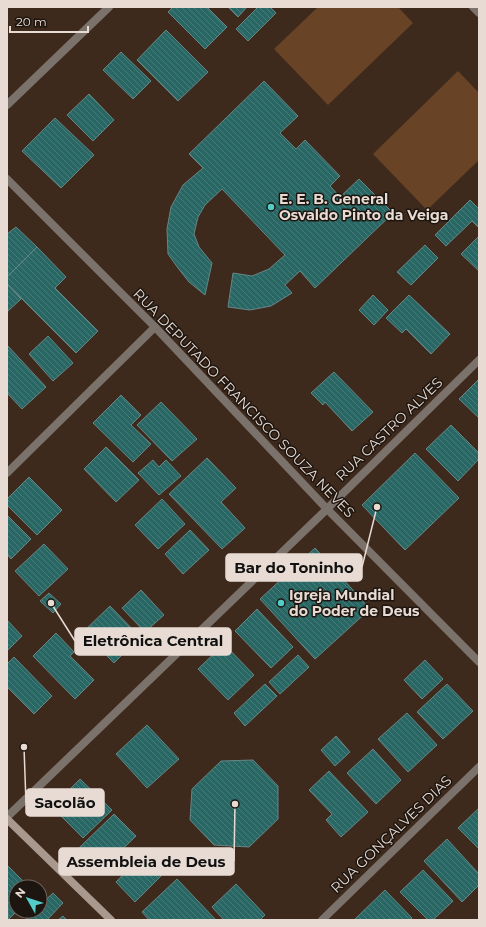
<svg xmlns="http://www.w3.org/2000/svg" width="486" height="927" font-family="Montserrat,sans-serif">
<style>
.pitch{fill:#694326}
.building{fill:url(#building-back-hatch);stroke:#668685}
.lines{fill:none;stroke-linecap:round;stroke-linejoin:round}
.street{stroke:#7c726c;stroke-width:8}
.secondary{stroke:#a8988d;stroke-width:8}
.poi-dot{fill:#53cdca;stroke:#1d150f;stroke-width:1.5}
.labels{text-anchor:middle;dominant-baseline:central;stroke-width:3;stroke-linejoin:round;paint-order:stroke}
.poi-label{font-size:14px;font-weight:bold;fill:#e8dbd3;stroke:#1d150f;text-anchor:start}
.street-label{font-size:14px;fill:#e8dbd3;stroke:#1d150f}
.leader{fill:none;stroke:#e8dbd3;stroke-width:1.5}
.callout-dot{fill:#e8dbd3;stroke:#1d150f;stroke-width:1.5}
.callout{fill:#e8dbd3;stroke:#e8dbd3;stroke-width:1.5}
.callout-label{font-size:15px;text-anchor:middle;font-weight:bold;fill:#111}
</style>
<defs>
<pattern id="building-back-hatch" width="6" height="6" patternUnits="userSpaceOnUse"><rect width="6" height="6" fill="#296765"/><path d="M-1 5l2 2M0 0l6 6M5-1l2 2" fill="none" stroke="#487c7a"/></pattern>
</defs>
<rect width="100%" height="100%" fill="#3d2a1d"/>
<g class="pitch">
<path d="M318 7H398L413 23 328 105 274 49Z"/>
<path d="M458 71 479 93V160L427 210 373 154Z"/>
</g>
<g class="building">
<path d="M173 7H207L227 27 205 49 168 12Z"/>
<path d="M228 7H247L238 17Z"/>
<path d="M258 7H270L276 13 248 41 236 29Z"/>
<path d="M166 30 208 72 178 101 137 60Z"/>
<path d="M121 52 151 81 133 99 103 70Z"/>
<path d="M264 81 298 116 280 133 296 149 305 140 340 176 330 186 340 197 359 179 393 213 315 288 300 271 285 285 292 293 271 306 250 310 228 307 233 273 252 276 269 269 285 255 222 189 205 205 198 217 194 234 199 247 212 263 205 295 189 282 178 268 168 254 167 229 171 207 183 185 203 168 189 154Z"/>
<path d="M89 94 114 120 93 141 67 115Z"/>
<path d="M55 118 94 155 61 188 22 151Z"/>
<path d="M470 200 479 209V228L472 221 446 246 435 235Z"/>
<path d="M16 227 37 247 7 277V234Z"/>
<path d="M479 236V271L461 254Z"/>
<path d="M425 245 438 258 411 285 397 272Z"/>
<path d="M37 247 66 277 55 288 98 331 76 353 7 284V277Z"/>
<path d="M7 284 21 299 7 312Z"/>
<path d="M373 295 388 310 374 325 359 310Z"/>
<path d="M409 295 450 334 431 354 406 329 402 333 386 318Z"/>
<path d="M48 336 73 363 53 381 29 354Z"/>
<path d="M7 345 46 387 22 409 7 393Z"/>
<path d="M334 372 373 412 352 431 325 402 323 405 311 393Z"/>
<path d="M479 379V418L459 399Z"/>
<path d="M121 395 141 415 131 425 151 444 133 462 93 423Z"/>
<path d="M161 402 197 439 172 461 137 425Z"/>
<path d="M451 425 479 453V459L458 481 426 449Z"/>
<path d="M106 447 139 480 116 502 84 469Z"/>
<path d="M415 453 459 498 405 550 362 505Z"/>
<path d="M207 458 236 488 221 502 245 528 222 549 169 494Z"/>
<path d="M153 460 159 467 166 460 181 476 159 495 138 473Z"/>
<path d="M29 477 62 510 37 535 7 505V499Z"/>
<path d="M162 499 185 524 158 549 135 525Z"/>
<path d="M7 515 31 539 11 559 7 554Z"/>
<path d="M190 530 209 550 183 574 165 554Z"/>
<path d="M44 544 68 569 39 596 15 571Z"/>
<path d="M315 548 370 609 315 659 260 599Z"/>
<path d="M141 590 164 615 145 632 122 608Z"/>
<path d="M49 593 61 604 53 613 40 601Z"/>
<path d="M110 606 140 637 114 663 83 632Z"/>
<path d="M257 609 293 647 271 668 235 631Z"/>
<path d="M7 620 22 636 7 651Z"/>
<path d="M56 633 74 652 70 656 94 680 75 699 33 656Z"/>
<path d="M224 644 254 675 228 700 198 669Z"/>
<path d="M298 655 309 667 280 694 269 682Z"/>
<path d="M14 657 52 696 34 714 7 687V664Z"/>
<path d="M425 660 443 679 422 699 404 680Z"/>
<path d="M265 684 277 696 245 726 234 713Z"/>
<path d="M447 684 473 711 443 739 417 712Z"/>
<path d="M407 713 437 745 408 772 378 739Z"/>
<path d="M147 725 179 759 147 788 116 754Z"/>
<path d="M336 736 350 752 335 766 321 750Z"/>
<path d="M373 749 401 780 376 804 347 773Z"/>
<path d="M253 760 278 786V819L249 847 214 845 190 820 192 789 221 761Z"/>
<path d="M329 771 368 812 341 837 326 820 332 814 309 790Z"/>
<path d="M80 779 112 810 83 838 52 807Z"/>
<path d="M479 808V849L458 828Z"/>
<path d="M114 814 136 836 101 870 79 848Z"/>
<path d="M447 839 479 874V885L462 902 424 861Z"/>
<path d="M146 851 166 871 135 902 116 882Z"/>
<path d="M7 865 29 887H16L17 911 8 920Z"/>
<path d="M423 870 453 901 433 920H428L400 892Z"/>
<path d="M177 879 216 920H149L142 912Z"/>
<path d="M236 884 265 915 260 920H224L212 907Z"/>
<path d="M385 890 412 918 409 920H354Z"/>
<path d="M53 893 63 903 47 920H25L34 911H40V905Z"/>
<path d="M63 916 67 920H58Z"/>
</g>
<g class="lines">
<g class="street">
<path d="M473 7 479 13"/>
<path d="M7 105 109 7"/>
<path d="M7 179 155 327 327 509 479 662"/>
<path d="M7 473 155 327"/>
<path d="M7 817 327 509 479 360"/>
<path d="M322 920 479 767"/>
</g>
<path class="secondary" d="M7 819 111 920"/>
</g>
<g class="poi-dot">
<circle cx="271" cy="207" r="4"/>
<circle cx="281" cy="603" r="4"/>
</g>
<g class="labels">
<g class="poi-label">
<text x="279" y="199">E. E. B. General<tspan x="279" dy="16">Osvaldo Pinto da Veiga</tspan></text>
<text x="289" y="595">Igreja Mundial<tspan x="289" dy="16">do Poder de Deus</tspan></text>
</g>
<g class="street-label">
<text transform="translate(244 403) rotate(46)">RUA DEPUTADO FRANCISCO SOUZA NEVES</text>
<text transform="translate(389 429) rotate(-44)">RUA CASTRO ALVES</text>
<text transform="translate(391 834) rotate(-44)">RUA GONÇALVES DIAS</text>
</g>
</g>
<path class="leader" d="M377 507L362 567M51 603L75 641M24 747L26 803M235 804L234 861"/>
<g class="callout-dot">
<circle cx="377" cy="507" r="4"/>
<circle cx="51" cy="603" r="4"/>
<circle cx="24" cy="747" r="4"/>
<circle cx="235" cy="804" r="4"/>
</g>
<g class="callout">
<rect x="226" y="554" width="136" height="27" rx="4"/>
<rect x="75" y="628" width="156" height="27" rx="4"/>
<rect x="26" y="789" width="78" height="27" rx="4"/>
<rect x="59" y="848" width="175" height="27" rx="4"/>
</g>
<g class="callout-label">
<text x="294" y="573">Bar do Toninho</text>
<text x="153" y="646">Eletrônica Central</text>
<text x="65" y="808">Sacolão</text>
<text x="146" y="867">Assembleia de Deus</text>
</g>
<rect width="486" height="927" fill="none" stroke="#e8dbd3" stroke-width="16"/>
<g transform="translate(28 899) rotate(309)"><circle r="19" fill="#1d150f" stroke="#6e645d"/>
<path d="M0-3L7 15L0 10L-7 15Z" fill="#53cdca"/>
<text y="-6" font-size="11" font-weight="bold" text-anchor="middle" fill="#e8dbd3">N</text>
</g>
<path d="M10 26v6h78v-6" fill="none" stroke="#e8dbd3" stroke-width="2"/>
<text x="16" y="26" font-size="12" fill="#e8dbd3" stroke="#1d150f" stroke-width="3" paint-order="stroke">20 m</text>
</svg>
